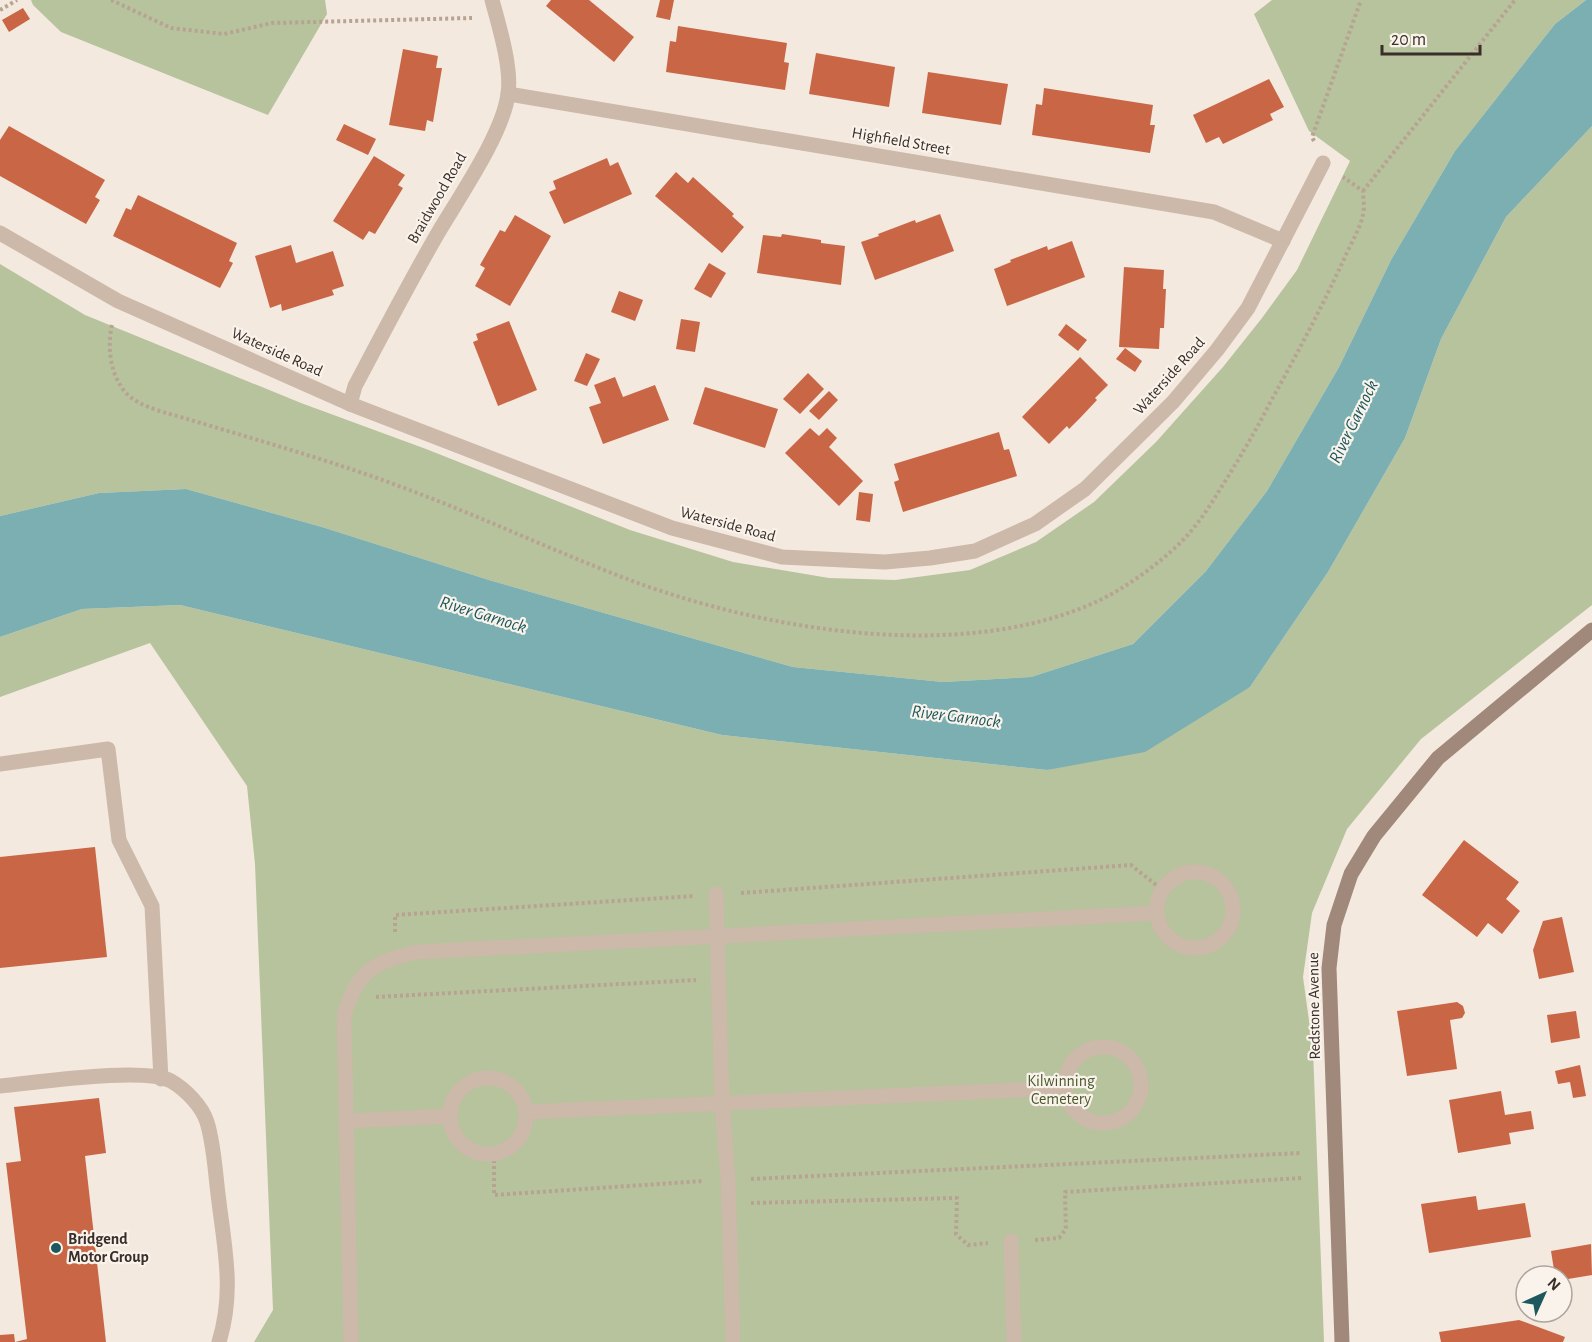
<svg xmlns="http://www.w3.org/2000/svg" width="1592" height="1342" font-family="'Alegreya Sans',sans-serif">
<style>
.green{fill:#b6c39d}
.water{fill:#7cafb1}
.building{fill:#c96646}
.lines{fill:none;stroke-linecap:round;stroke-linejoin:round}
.path{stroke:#b8a393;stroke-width:4;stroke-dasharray:3 3;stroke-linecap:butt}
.lane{stroke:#ccb9a9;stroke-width:15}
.street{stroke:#ccb9a9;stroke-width:15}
.secondary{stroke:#a0887a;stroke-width:15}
.poi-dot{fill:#1d585c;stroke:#faf3eb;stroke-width:2}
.labels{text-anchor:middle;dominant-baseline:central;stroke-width:4.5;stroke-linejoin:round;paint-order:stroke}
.street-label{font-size:16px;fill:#392e29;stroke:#faf3eb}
.park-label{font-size:16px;fill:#48582c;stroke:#faf3eb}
.poi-label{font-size:16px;font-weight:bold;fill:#392e29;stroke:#faf3eb;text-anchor:start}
.water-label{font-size:18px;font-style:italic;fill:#1d585c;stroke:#faf3eb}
</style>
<rect width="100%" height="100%" fill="#f3e9de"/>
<g class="green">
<path d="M31 0H325L327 14 268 115 61 32 33 5Z"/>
<path d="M1272 0H1586L1555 24 1455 151 1391 260 1339 367 1267 491 1206 571 1133 644 1031 677 943 682 793 667 489 580 322 527 186 489 99 493 0 516V264L85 315 301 403 426 449 630 530 733 562 829 578 895 580 970 570 1036 542 1094 502 1156 442 1223 367 1262 318 1297 270 1350 161 1309 131 1254 14Z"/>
<path d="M1592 126V605L1421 739 1347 829 1312 913 1303 977 1313 1050 1324 1342H254L273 1310 255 864 247 786 150 643 0 697V637L82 609 180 605 722 735 1047 770 1250 687 1328 572 1405 438 1441 339 1506 217Z"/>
</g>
<path class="water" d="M1586 0H1592V126L1506 217 1441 339 1405 438 1328 572 1250 687 1145 752 1047 770 722 735 180 605 82 609 0 637V516L99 493 186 489 322 527 489 580 793 667 943 682 1031 677 1133 644 1206 571 1267 491 1339 367 1391 260 1455 151 1555 24Z"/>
<g class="building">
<path d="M551 0H589L634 37 614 62 546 6Z"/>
<path d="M660 0H674L670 20 656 17Z"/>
<path d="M23 8 30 19 9 32 2 20Z"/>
<path d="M678 26 787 43 784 62 789 63 785 90 666 72 670 41 676 42Z"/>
<path d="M403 49 438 56 436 68H442L433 122 427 120 425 131 389 125Z"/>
<path d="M816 53 895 67 889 107 809 94Z"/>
<path d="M928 72 1008 84 1001 125 922 113Z"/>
<path d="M1269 79 1284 107 1270 114 1273 120 1223 144 1219 137 1206 143 1193 115Z"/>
<path d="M1044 88 1153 105 1150 125H1155L1150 153 1032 135 1036 104 1042 105Z"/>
<path d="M344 124 376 139 368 155 336 140Z"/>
<path d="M9 126 105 180 95 197 100 200 86 224 0 176V140Z"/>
<path d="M374 156 405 175 398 185 403 188 375 234 369 231 363 240 333 221Z"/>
<path d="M607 158 610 166 618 162 632 194 564 224 549 192 556 189 553 181Z"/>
<path d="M676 172 688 183 693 177 734 214 732 216 744 227 722 253 655 196Z"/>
<path d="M138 195 237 243 229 261 233 263 220 288 113 236 126 208 131 210Z"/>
<path d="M940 214 954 251 875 280 861 242 879 236 878 234 915 220 916 223Z"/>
<path d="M515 215 551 236 510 306 475 286 485 268 480 265 500 230 505 232Z"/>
<path d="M782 234 821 240V243L845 246 841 285 757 273 763 235 781 237Z"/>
<path d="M1072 241 1085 277 1007 306 994 269 1011 262 1010 260 1047 246 1048 250Z"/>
<path d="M291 245 296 263 333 251 344 286 332 290 334 295 282 311 281 304 270 308 255 256Z"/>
<path d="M709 263 726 273 711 298 694 289Z"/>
<path d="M1124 267 1164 270 1163 289H1166L1164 328H1160L1159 349 1119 347Z"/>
<path d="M619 291 643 300 635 321 611 312Z"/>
<path d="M681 319 700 322 695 352 676 349Z"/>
<path d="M509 321 537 390 498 406 473 342 478 340 476 334Z"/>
<path d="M1066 324 1087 340 1078 351 1058 335Z"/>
<path d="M1125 348 1142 361 1135 372 1116 359Z"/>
<path d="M586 353 600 359 587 386 574 381Z"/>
<path d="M1080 357 1108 385 1095 398 1097 400 1081 417 1069 429 1067 426 1049 444 1022 417Z"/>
<path d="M808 373 824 389 800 414 783 399Z"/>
<path d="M615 377 623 397 655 385 669 420 603 444 589 407 601 403 594 385Z"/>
<path d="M705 387 778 409 765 448 693 424Z"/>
<path d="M829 391 838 400 819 420 809 411Z"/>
<path d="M810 428 819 436 827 428 837 438 829 447 863 481 839 506 785 453Z"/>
<path d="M999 432 1004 450 1009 449 1017 476 903 512 894 482 899 480 894 464Z"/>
<path d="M859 492 873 494 870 522 856 520Z"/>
<path d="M1464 840 1519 882 1506 899 1520 911 1502 934 1488 923 1477 937 1422 895Z"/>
<path d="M95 847 107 957 0 968V857Z"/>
<path d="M1562 917 1574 972 1539 979 1533 950 1543 921Z"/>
<path d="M1457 1002 1463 1006 1465 1013 1462 1018 1450 1020 1457 1069 1407 1076 1397 1011Z"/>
<path d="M1576 1011 1580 1038 1551 1043 1547 1015Z"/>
<path d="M1580 1065 1586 1096 1573 1098 1570 1082 1558 1084 1555 1071Z"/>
<path d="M1501 1091 1505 1115 1531 1111 1534 1129 1509 1133 1511 1144 1458 1153 1449 1100Z"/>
<path d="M99 1098 106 1153 85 1156 106 1342H15L27 1339 6 1163 21 1161 14 1107Z"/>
<path d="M1476 1196 1478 1210 1525 1203 1531 1237 1429 1253 1421 1204Z"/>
<path d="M1591 1244 1592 1275 1562 1280V1276H1555L1551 1251Z"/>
<path d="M1519 1320 1565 1337 1563 1342H1441L1439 1332Z"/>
<path d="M14 1334 15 1342H0V1335Z"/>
</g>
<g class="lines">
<g class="path">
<path d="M111 0 171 28 224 34 272 23 472 18"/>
<path d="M0 10 17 0"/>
<path d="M1314 141 1312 137 1361 0"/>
<path d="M1363 191 1515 0"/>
<path d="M112 325C107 347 110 375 126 393 139 407 167 413 184 418 264 442 343 464 420 494 493 522 563 555 635 582 770 631 961 663 1096 602 1124 589 1159 564 1181 542 1196 527 1208 509 1219 491 1238 461 1255 432 1271 401 1297 354 1322 307 1344 259 1350 245 1360 229 1363 215 1365 208 1363 198 1363 191L1343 177"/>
<path d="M741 893 1131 865 1160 888"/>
<path d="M395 932V915L694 896"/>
<path d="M376 997 696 980"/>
<path d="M494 1154V1195L704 1181"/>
<path d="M751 1179 1301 1153"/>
<path d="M751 1203 957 1198 956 1234 968 1245 988 1243"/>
<path d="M1035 1240 1059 1238 1066 1229 1065 1192 1302 1178"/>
</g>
<g class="lane">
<path d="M0 764 108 749 119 840 152 906 161 1079"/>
<circle cx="1195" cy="910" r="38"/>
<path d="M716 894 722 1103 728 1180 733 1342"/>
<circle cx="1103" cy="1085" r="38"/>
<circle cx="488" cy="1116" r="38"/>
<path d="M0 1086C35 1083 144 1066 171 1081 185 1089 202 1106 207 1122 214 1145 215 1170 218 1194 224 1246 235 1290 219 1342"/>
<path d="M526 1112 1065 1088"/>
<path d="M347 1121 450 1116"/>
<path d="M1011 1241 1014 1342"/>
<path d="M351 1342 344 1016C356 972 374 961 417 952L1156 913"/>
</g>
<g class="street">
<path d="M508 94 1214 212 1283 241"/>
<path d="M0 233 118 301 350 404 672 528 782 557 885 562 930 558 975 551 1035 524 1085 489 1173 402 1217 350 1248 308 1323 163"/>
<path d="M350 404 355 386C382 335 409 283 438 233 459 197 503 134 508 94 512 68 499 26 492 0"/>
</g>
<path class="secondary" d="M1342 1342 1329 968 1334 925 1351 874 1374 836 1438 758 1592 630"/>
</g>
<circle class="poi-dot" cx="56" cy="1248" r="6"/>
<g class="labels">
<g class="street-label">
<text transform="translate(901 141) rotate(10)">Highfield Street</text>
<text transform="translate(437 198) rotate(-60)">Braidwood Road</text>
<text transform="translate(277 352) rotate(24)">Waterside Road</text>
<text transform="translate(1169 376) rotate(-48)">Waterside Road</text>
<text transform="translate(728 524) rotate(15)">Waterside Road</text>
<text transform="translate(1314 1006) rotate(-91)">Redstone Avenue</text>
</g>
<g class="park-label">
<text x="1061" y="1081">Kilwinning<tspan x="1061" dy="18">Cemetery</tspan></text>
</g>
<g class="poi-label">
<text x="68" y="1239">Bridgend<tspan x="68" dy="18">Motor Group</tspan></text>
</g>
<g class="water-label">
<text transform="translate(1354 422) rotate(-64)">River Garnock</text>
<text transform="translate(483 615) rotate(17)">River Garnock</text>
<text transform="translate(956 717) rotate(7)">River Garnock</text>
</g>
</g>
<g transform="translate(1544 1294) rotate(45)"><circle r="28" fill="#faf3eb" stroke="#ada49d" stroke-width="1.5"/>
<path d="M0-4.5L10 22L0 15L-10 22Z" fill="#1d585c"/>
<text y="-9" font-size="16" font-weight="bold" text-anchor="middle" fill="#392e29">N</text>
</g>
<path d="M1382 45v9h98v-9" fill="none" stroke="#392e29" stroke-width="3"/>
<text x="1391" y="45" font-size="18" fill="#392e29" stroke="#faf3eb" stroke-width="4.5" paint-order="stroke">20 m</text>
</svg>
